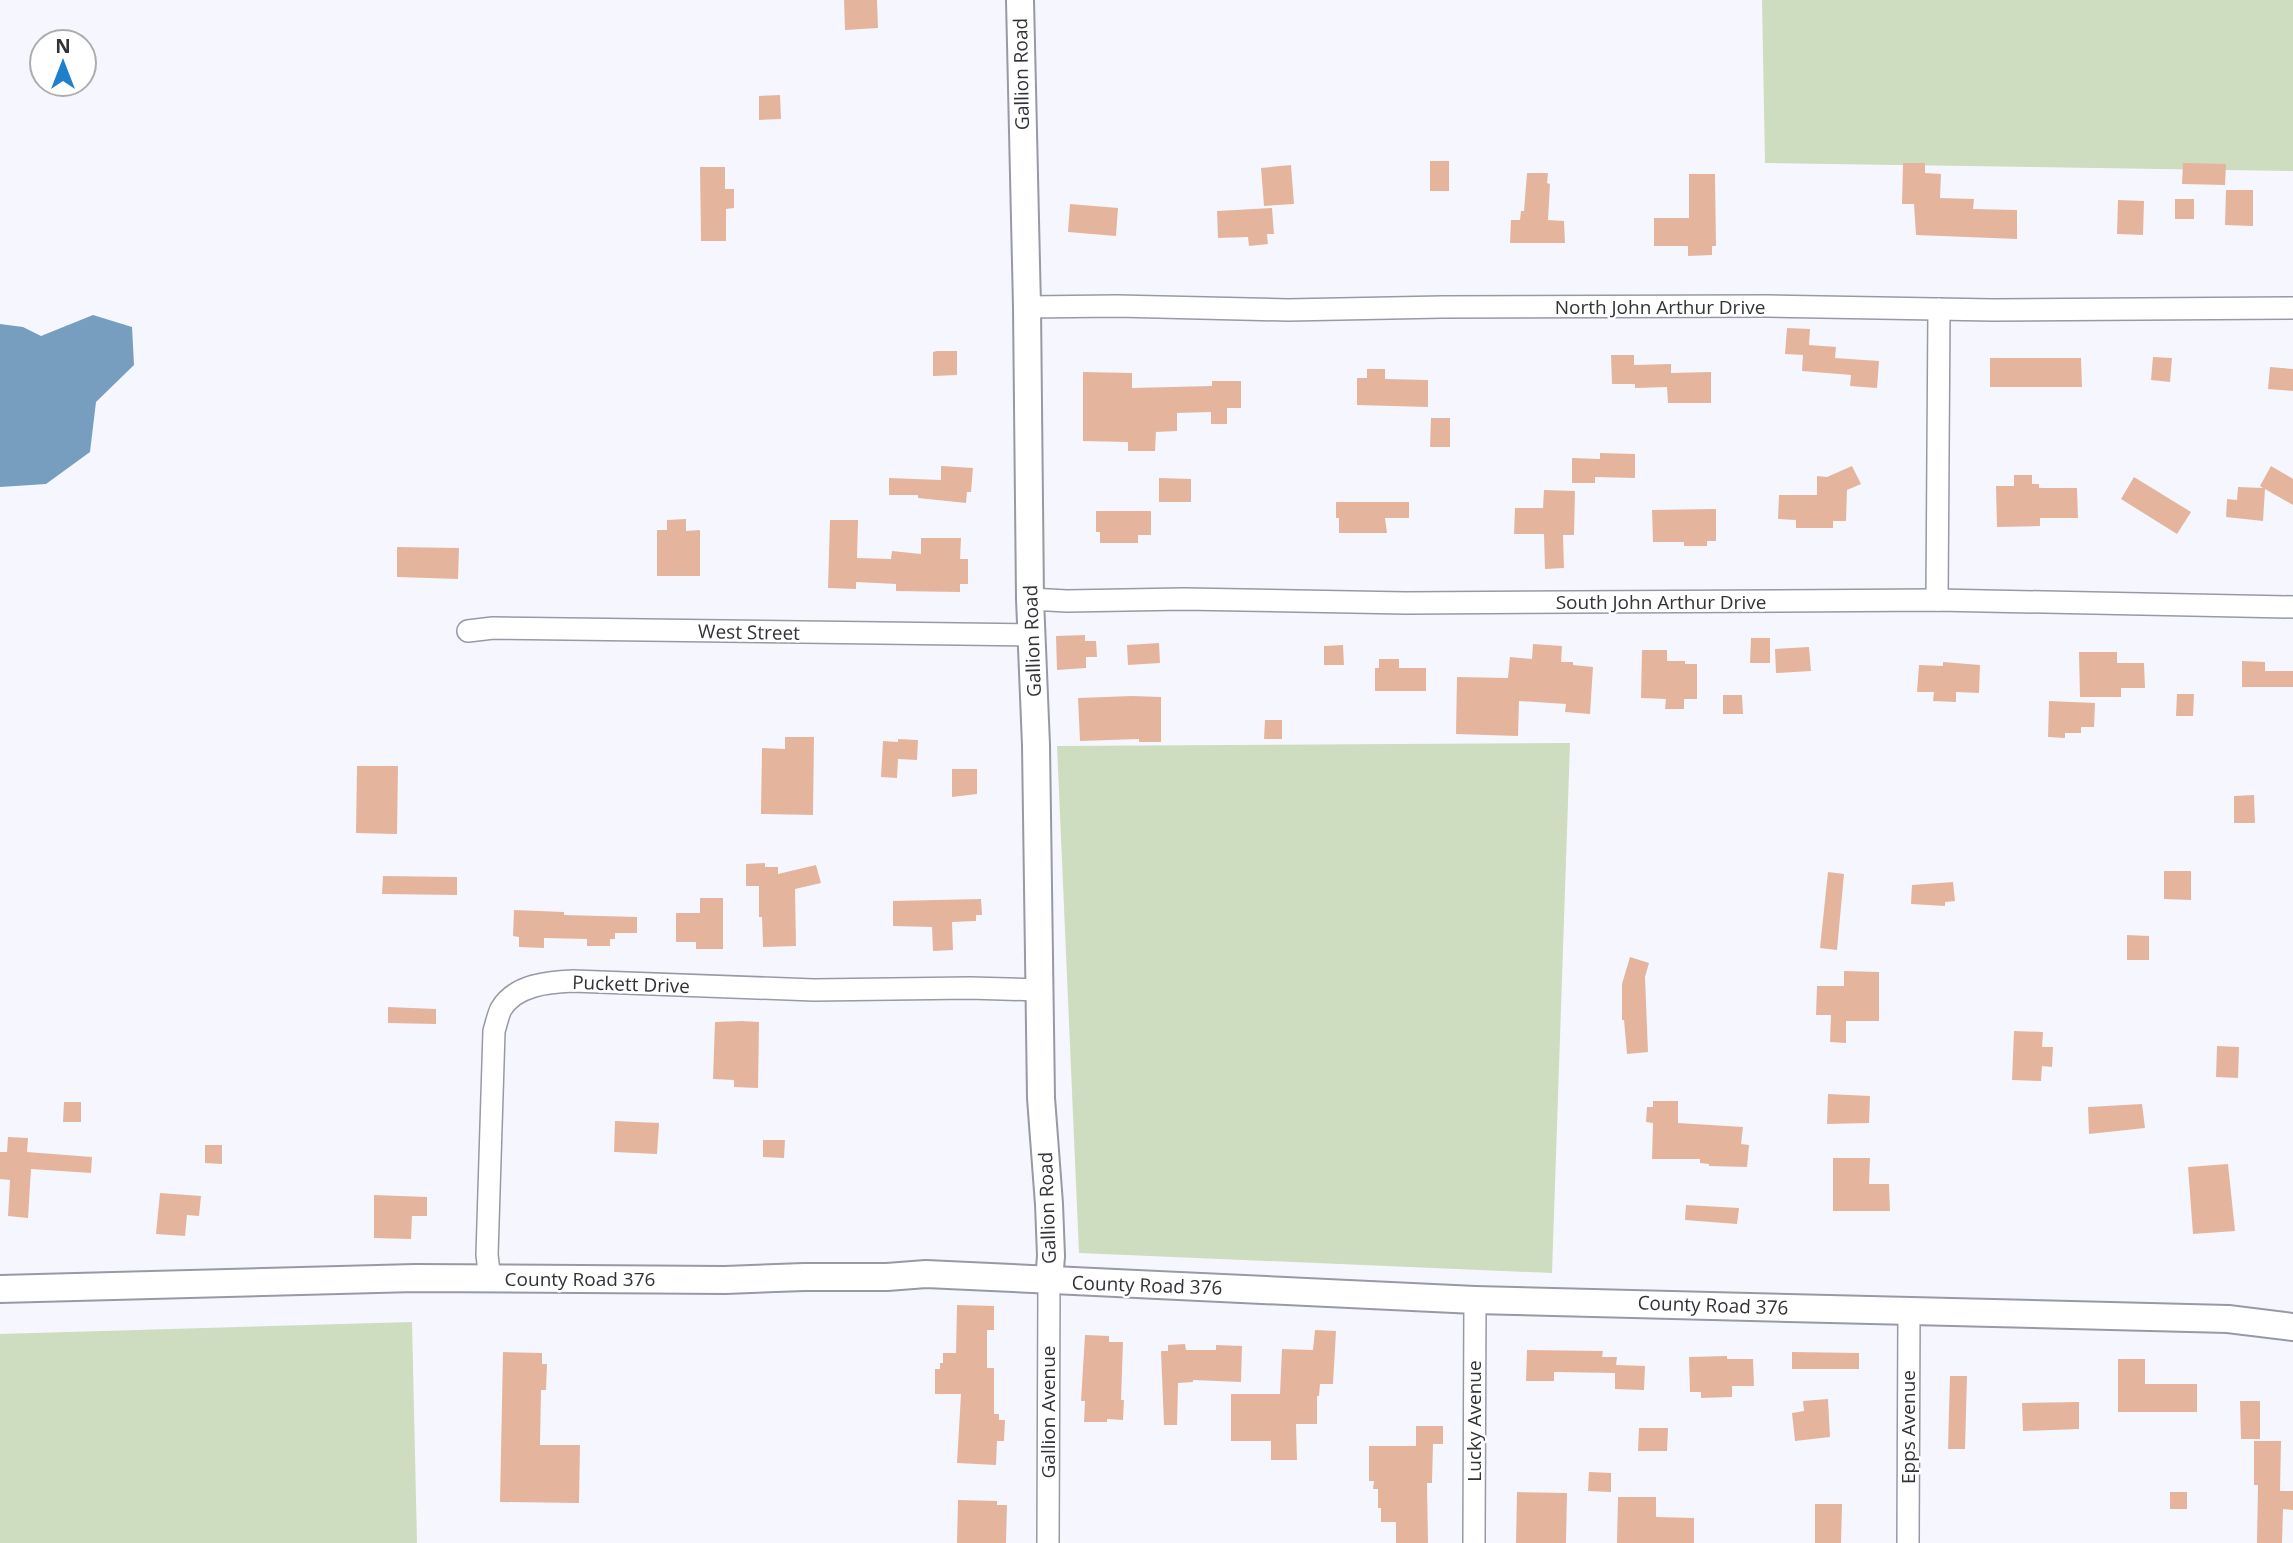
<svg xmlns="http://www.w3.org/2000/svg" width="2293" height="1543" font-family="'Open Sans',sans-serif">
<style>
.green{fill:#cedcc0}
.water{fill:#789ebf}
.building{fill:#e4b59c}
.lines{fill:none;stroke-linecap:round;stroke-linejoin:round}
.minor-casing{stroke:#9799a4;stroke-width:24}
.tertiary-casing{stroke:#9799a4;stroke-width:30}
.minor{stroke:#fff;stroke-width:21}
.tertiary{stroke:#fff;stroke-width:26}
.labels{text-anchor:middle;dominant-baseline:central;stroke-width:5;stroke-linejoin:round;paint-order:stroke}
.street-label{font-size:19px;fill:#323337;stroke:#fff}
</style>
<rect width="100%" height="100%" fill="#f6f7fe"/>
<g class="green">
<path d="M1762 0H2293V171L1765 163Z"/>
<path d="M1570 743 1552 1273 1079 1253 1057 746Z"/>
<path d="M412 1322 417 1543H0V1334Z"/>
</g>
<path class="water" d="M93 315 132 327 134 365 96 402 90 452 46 484 0 487V324L23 327 41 336Z"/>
<g class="building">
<path d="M844 0H877L878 28 845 30Z"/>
<path d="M780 95 781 119 759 120V96Z"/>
<rect x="1430" y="161" width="19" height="30"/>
<path d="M1903 163H1925V173L1941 174 1940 198 1974 199 1973 209 2017 210V239L1916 235 1914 204H1902Z"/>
<path d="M2183 163 2226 164 2225 185 2182 184Z"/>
<path d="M1291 165 1294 204 1264 206 1261 168Z"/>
<path d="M700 167H725V189H734V208L726 209V241H701Z"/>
<path d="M1527 173H1548L1547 183 1550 184 1548 220 1564 221 1565 243H1510L1511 220H1520L1521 211H1524Z"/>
<path d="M1689 174H1715L1716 246H1712V255L1688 256V246H1654V218H1689Z"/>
<path d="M2226 190H2253V226L2225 225Z"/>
<rect x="2175" y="199" width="19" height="20"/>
<path d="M2118 200 2144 201 2143 235 2117 234Z"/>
<path d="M1070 204 1118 208 1116 236 1068 232Z"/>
<path d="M1272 208 1274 234H1267L1268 244 1249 246 1248 237 1218 238 1217 211Z"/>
<path d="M1787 328 1810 329 1809 345 1836 347 1835 358 1879 361 1877 388 1850 386 1851 375 1802 371 1803 355 1785 354Z"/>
<path d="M937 351H957V375L933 376V352Z"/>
<path d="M1611 355H1634V365L1671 364V373L1711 372V403H1668L1667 387 1635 388V384H1612Z"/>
<path d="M2153 357 2172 358 2170 382 2151 380Z"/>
<path d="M1990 358H2081L2082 387H1990Z"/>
<path d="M2270 367 2293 369V391L2268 389Z"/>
<path d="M1367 369H1385V379L1428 380V407L1357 405V378H1367Z"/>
<path d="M1083 372 1132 373V388L1212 386V381H1241V408H1227V424H1211V412L1177 413V431L1156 432 1155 451H1128V442L1083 441Z"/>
<path d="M1431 418H1450V447H1430Z"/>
<path d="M1600 453 1635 454V478L1595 477V483H1572V458L1600 459Z"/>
<path d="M941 466 973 468 971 492H967L966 503 918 498V495H889V478L941 480Z"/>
<path d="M1852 466 1861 484 1847 490 1846 521H1833V528H1796V520L1778 519 1779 495H1817V476L1827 477Z"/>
<path d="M2271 466 2293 479V505L2265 489 2263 521 2226 517 2227 499 2237 500 2238 487 2263 488 2260 486Z"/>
<path d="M2014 475H2032V484H2039V488H2077L2078 518H2040V526L1997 527 1996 486H2014Z"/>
<path d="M2134 477 2191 512 2177 534 2121 499Z"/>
<path d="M1159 478 1191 479V502H1159Z"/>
<path d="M1544 490 1575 491 1574 535H1563L1564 568 1545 569 1544 534H1514L1515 508H1543Z"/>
<path d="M1336 502H1409V518H1385L1387 533H1339V518H1336Z"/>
<path d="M1716 509V541H1707V546H1684V542H1653L1652 510Z"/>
<path d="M1096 511H1151V535H1138V543H1100V532H1096Z"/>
<path d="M686 519V531L700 530V576H657V530H667V520Z"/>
<path d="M830 520H858L857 558 891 559 892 551 921 554V538H961L960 559H968V584H960V592L896 591V584L856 582V589L828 588Z"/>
<path d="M397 547 459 548 458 579 397 577Z"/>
<path d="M1085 635V641H1096L1097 657H1086V668L1057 670 1056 636Z"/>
<path d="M1751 638H1770V663H1750Z"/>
<path d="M1159 643 1160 663 1128 665 1127 645Z"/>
<path d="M1533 644 1562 646 1561 662H1573V665L1593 667 1590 714 1565 712 1566 704 1519 701 1518 736 1456 734 1457 677 1508 678 1510 657 1532 659Z"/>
<path d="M1343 645 1344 665H1324V646Z"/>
<path d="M1809 647 1811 671 1776 673 1775 649Z"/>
<path d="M1642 650H1667V661H1685V664H1697V699H1684V709H1665L1666 699 1641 698Z"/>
<path d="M2079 652H2117V663H2144L2145 688H2121V697H2080Z"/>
<path d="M1379 659H1399V668H1426V691H1375V668H1379Z"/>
<path d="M2242 661 2265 662V671H2293V687H2242Z"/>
<path d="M1943 662 1980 665 1979 693 1956 692V702L1933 701 1934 692H1917L1919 665 1943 666Z"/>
<path d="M2177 694H2194L2193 716H2176Z"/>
<path d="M1723 695H1742L1743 714H1723Z"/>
<path d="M1132 696 1161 697V742H1139V739L1080 741 1078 698Z"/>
<path d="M2049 701 2095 703 2094 727H2081V733H2065V738L2048 737Z"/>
<path d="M1265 720H1282V739H1264Z"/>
<path d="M785 737H814L813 815 761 814 762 748 785 749Z"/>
<path d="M898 739 918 740 917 760 898 759 897 778 881 777 883 741 898 742Z"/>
<path d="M357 766H398L397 834 356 833Z"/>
<path d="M952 769H977V794L952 797Z"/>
<path d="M2254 795 2255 823H2234V796Z"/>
<path d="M765 863V867H778V874L816 865 821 883 795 889 796 946 763 947 762 917H759V886H746V864Z"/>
<path d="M2164 871H2191V900L2164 899Z"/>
<path d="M1828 872 1844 874 1837 950 1820 948Z"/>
<path d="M383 876 457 877V895L382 894Z"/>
<path d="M1953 882 1955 901 1945 902V906L1911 904 1912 885Z"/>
<path d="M700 898H723V949H696V942H676V913H700Z"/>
<path d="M981 899 982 915H976V921L952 922 953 950 933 951 932 927 893 926V901Z"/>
<path d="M514 910 564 912V915L637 917V933H615V939H610V946H587V939L544 938V948L519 947V937L513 936Z"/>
<path d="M2127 935 2149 936V960H2127Z"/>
<path d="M1630 957 1649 963 1645 977 1648 1052 1627 1054 1624 1020H1622V984Z"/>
<path d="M1844 971 1879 972V1021H1846V1043L1830 1042 1831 1015H1816L1817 986H1844Z"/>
<path d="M388 1007 436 1009V1024L388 1023Z"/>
<path d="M742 1021 759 1022 758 1088 734 1087V1080L713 1079 715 1022Z"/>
<path d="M2014 1031 2043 1032 2042 1047H2053L2052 1067 2042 1066 2041 1081 2012 1080Z"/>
<path d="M2217 1046 2239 1047 2238 1078 2216 1077Z"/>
<path d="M1828 1094 1870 1096 1869 1123 1827 1124Z"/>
<path d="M1653 1101H1678V1123L1743 1127 1741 1144 1749 1145 1747 1167 1709 1166V1164L1700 1163V1159H1652L1653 1123 1646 1122 1647 1107H1653Z"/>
<path d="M64 1102H81V1122H63Z"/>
<path d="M2142 1104 2145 1128 2089 1134 2088 1107Z"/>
<path d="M615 1121 659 1123 657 1154 614 1152Z"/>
<path d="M8 1137 28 1138 27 1152 92 1157 91 1173 31 1169 28 1218 8 1216 10 1180 0 1179V1152H7Z"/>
<path d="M763 1140H785L784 1158 763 1157Z"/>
<path d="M205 1145H222V1164L205 1163Z"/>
<path d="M1833 1158H1870L1869 1184H1889L1890 1211H1833Z"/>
<path d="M2228 1164 2235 1231 2193 1234 2188 1167Z"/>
<path d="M160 1193 201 1196 199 1216 187 1215 185 1236 156 1234Z"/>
<path d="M374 1195 427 1197V1216H412L411 1239 374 1238Z"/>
<path d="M1686 1205 1739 1208 1737 1224 1685 1220Z"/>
<path d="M957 1305 994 1306V1330H987V1368H994V1414H999V1420H1005L1004 1441H997L996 1465 957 1463 961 1394H935V1369H940V1363H943V1353H956Z"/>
<path d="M1315 1330 1336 1331 1333 1384H1320L1319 1396H1317V1424H1296L1297 1460H1271V1441H1231V1394H1280L1282 1349 1313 1350Z"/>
<path d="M1085 1335 1109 1336V1342H1123L1121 1400H1124L1123 1420 1107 1419V1422H1084L1085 1401H1081Z"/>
<path d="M1185 1344 1186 1350H1216V1345L1242 1346 1241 1382 1193 1380V1382L1178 1383 1177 1425H1164L1161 1351H1168V1345Z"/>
<path d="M1527 1350 1603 1351 1602 1357H1617L1616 1365 1645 1366 1644 1390 1615 1389V1373L1554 1372V1381H1526Z"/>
<path d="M503 1352 542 1353V1364H547L546 1390H541L540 1445H580L579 1503 500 1502Z"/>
<path d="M1792 1352 1859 1353V1369H1792Z"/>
<path d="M1727 1356V1359H1753L1754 1386H1732V1397L1701 1398V1392H1690L1689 1357Z"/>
<path d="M2118 1359H2145V1384H2197V1412H2118Z"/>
<path d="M1950 1376H1967L1965 1449H1948Z"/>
<path d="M1828 1399 1830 1437 1795 1441 1792 1413 1804 1411 1803 1401Z"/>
<path d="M2240 1401H2260V1439H2241Z"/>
<path d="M2079 1402V1429L2023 1431 2022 1403Z"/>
<path d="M1416 1426H1443V1444H1433L1432 1483H1427L1428 1543H1396V1522H1381V1508H1378V1489H1373L1374 1481H1369V1446H1416Z"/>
<path d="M1639 1428H1668L1667 1451H1638Z"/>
<path d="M2254 1441H2281L2280 1491H2293V1510L2283 1509 2282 1543H2257L2258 1485H2254Z"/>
<path d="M1589 1472 1611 1473V1492L1588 1491Z"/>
<path d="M1517 1492 1567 1493 1566 1543H1516Z"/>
<rect x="2170" y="1492" width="17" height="17"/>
<path d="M1618 1497H1656V1517L1694 1518V1543H1617Z"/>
<path d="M958 1500 997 1501V1505H1007L1006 1543H957Z"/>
<path d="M1815 1504H1842L1841 1543H1815Z"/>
</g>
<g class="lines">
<defs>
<g id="minor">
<path d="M1027 307 1117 306 1288 310 1442 307 1767 306 1993 310 2293 308"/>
<path d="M1030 599 1067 601 1184 599 1406 603 1937 600 2293 607"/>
<path d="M1937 600 1939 309"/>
<path d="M468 631 493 628 1031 635"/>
<path d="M490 1279 487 1255 494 1031C496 1025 498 1015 501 1009 515 985 548 982 573 981L814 990 970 988 1040 990"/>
<path d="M1048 1543 1049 1282"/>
<path d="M1474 1543 1475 1300"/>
<path d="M1908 1543 1909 1311"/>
</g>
<g id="tertiary">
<path d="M1020 0 1027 307 1030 599 1036 745 1041 1098 1049 1204 1051 1256 1049 1282"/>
<path d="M0 1289 415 1278 725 1280 804 1277H887L926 1274 1475 1300 2228 1319 2293 1327"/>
</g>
</defs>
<use href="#minor" class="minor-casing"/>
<use href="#tertiary" class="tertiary-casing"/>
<use href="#minor" class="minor"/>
<use href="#tertiary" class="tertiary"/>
</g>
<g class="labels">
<g class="street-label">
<text transform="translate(1021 74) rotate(-91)">Gallion Road</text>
<text x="1660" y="307">North John Arthur Drive</text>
<text x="1661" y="602">South John Arthur Drive</text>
<text transform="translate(749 632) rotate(1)">West Street</text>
<text transform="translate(1032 641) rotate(-92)">Gallion Road</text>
<text transform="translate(631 984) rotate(2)">Puckett Drive</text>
<text transform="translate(1047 1208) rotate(-92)">Gallion Road</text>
<text x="580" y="1279">County Road 376</text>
<text transform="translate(1147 1285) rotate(2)">County Road 376</text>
<text transform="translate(1713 1305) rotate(2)">County Road 376</text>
<text transform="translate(1048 1412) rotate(-90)">Gallion Avenue</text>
<text transform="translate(1474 1421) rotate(-90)">Lucky Avenue</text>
<text transform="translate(1908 1427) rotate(-90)">Epps Avenue</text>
</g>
</g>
<g transform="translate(63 63)"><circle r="33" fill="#ffffff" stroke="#adadaf" stroke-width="2"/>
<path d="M0-5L12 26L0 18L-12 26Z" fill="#1f7fcb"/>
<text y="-10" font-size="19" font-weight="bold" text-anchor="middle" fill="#323337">N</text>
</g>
</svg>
